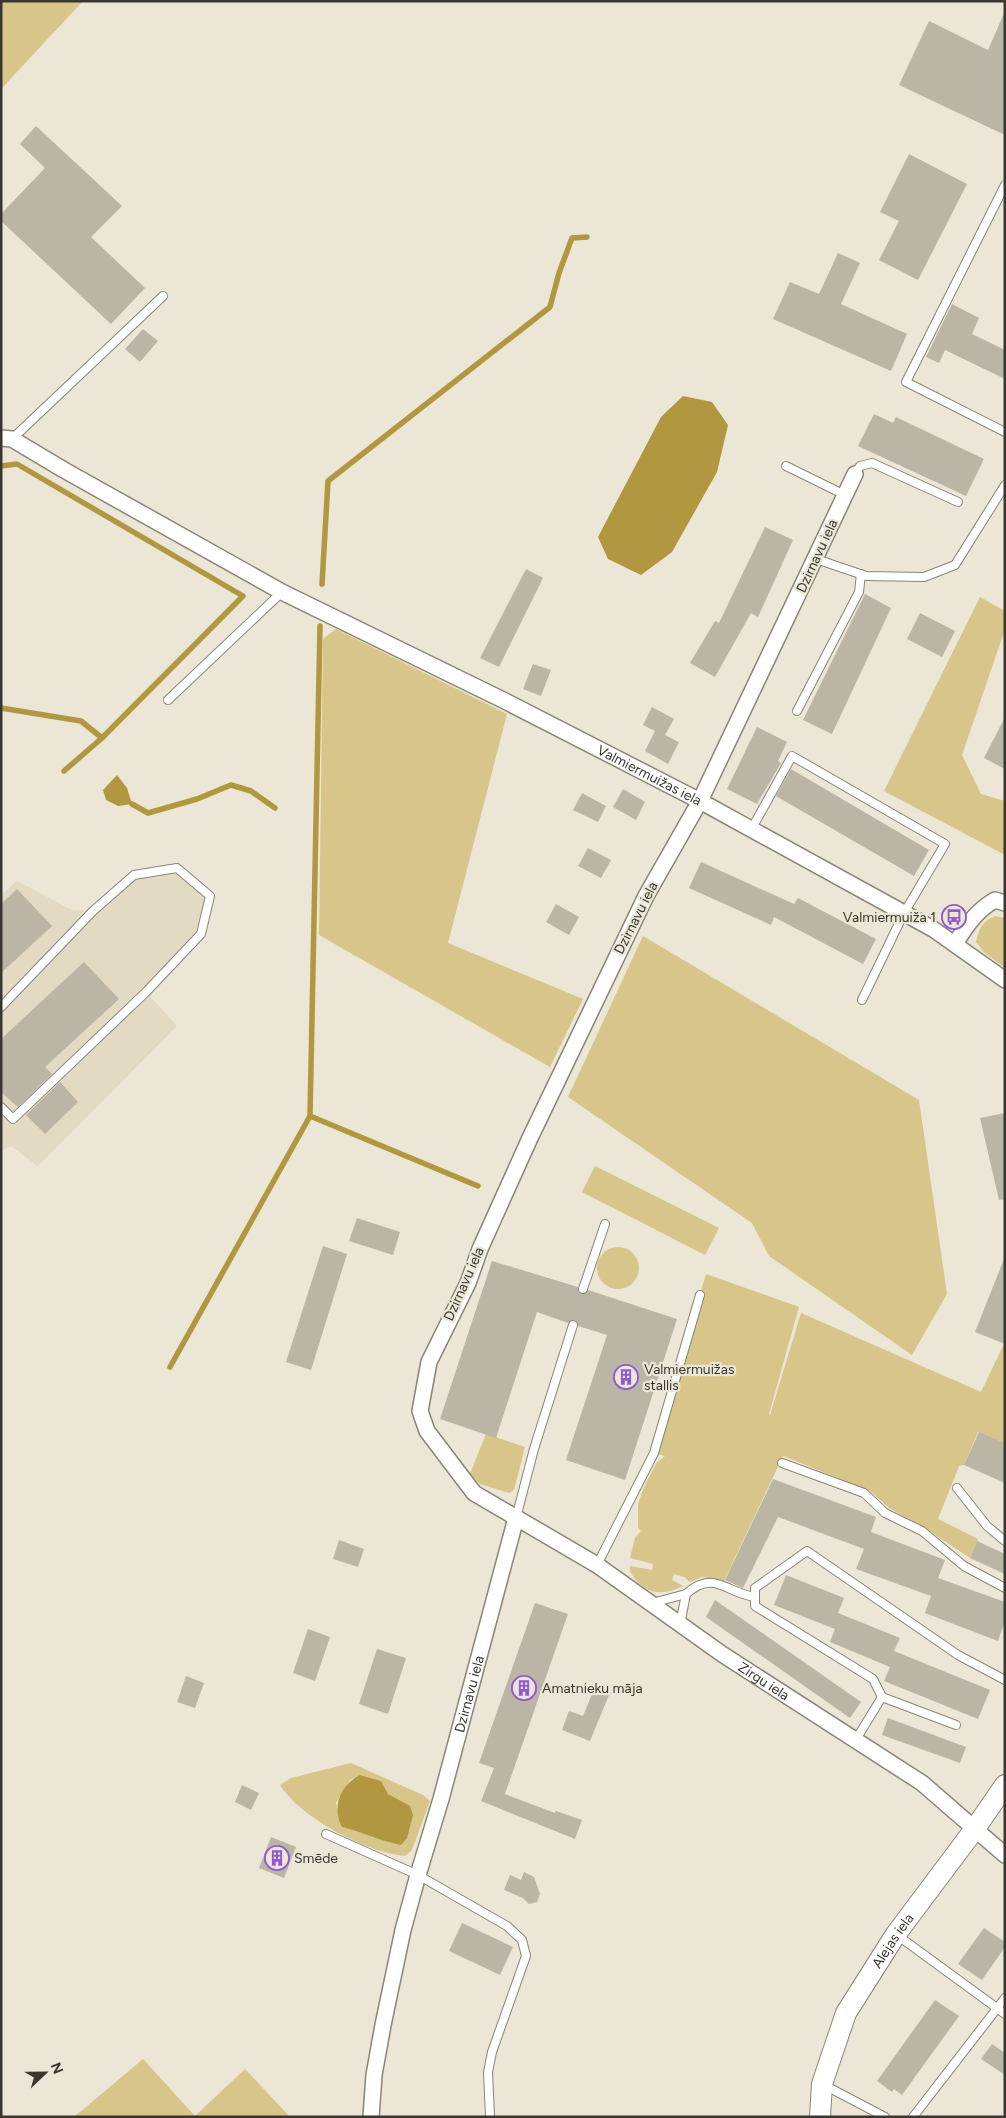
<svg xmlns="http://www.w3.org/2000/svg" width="1006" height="2118" font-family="Figtree,sans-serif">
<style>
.built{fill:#e2dac3}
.green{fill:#d7c589;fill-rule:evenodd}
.water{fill:#b1973f}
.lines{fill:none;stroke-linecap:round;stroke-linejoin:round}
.stream{stroke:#b1973f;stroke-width:5.5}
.building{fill:#bab5a5}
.lane-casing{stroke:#8a8576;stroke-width:10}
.street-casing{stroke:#8a8576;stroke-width:18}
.secondary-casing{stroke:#8a8576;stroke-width:22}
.lane{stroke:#fff;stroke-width:8}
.street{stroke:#fff;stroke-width:15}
.secondary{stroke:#fff;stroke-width:20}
.labels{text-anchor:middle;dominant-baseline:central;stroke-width:4.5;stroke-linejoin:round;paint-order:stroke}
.street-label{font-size:14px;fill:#393730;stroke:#ebe6d5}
.poi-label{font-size:14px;fill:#393730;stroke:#ebe6d5;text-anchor:start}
</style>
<rect width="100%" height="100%" fill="#ebe6d5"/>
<path class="built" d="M177 868 210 896 201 934 146 992 177 1026 38 1166 11 1146 1 1151V895L17 881 72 910 93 911 134 875Z"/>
<g class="green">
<path d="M1 1H83L1 89Z"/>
<path d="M980 597 1005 611V629L962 755 981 794 1005 801V855L884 791Z"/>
<path d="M336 629 507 714 448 943 583 999 550 1067 319 935 323 639Z"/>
<path d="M995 916 1005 918V968L984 952 976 942C979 928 982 922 995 916Z"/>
<path d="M643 936 919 1100 947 1294 912 1355 769 1256 752 1223 568 1097Z"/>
<path d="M595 1166 719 1228 705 1255 582 1192Z"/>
<circle cx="618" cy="1268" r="21"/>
<path d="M706 1274 799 1307 769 1414 770 1415 801 1313 981 1392 1005 1342V1443L978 1432 964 1465 959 1466 938 1519 978 1539 970 1558 925 1528 889 1508 870 1491 783 1456 724 1581 702 1577 690 1582 684 1577 674 1574 672 1580 683 1586C665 1595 649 1595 636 1580 632 1575 629 1571 630 1566L652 1570 653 1564 630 1558 635 1538 641 1531 638 1528V1504L644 1487 657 1462 665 1456 654 1453Z"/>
<path d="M486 1434 525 1447 514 1490 509 1493 480 1484 470 1474Z"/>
<path d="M351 1763 423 1795 430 1801 412 1850 405 1856C366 1852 301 1818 280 1785L291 1778ZM360 1775 381 1781 388 1794 373 1838 360 1831 342 1827 336 1803 350 1780Z"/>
<path d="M143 2059 195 2116 245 2069 290 2117H74Z"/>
</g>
<g class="water">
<path d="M683 396 712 402 728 425 717 472 672 552 641 575 608 559 598 537 661 417Z"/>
<path d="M117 775 127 788 132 804 118 806 106 800 103 790Z"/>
<path d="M360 1775 381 1781 388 1794 410 1806 413 1815 407 1838 401 1845C380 1841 362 1832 342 1827 331 1807 341 1784 360 1775Z"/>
</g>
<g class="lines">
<g class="stream">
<path d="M1 466 17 464 243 596 102 738 64 771"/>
<path d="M322 584 328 481 550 307 559 273 572 238 587 237"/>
<path d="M1 708 81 721 102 738"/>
<path d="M132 804 148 813 197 799 231 785 251 791 275 808"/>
<path d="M310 1116 478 1186"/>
<path d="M170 1367 310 1116 320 626"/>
</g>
</g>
<g class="building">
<path d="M1005 11V135L899 85 929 21 988 50Z"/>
<path d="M36 126 122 206 91 237 145 288 111 324 1 221V214L45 168 20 144Z"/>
<path d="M909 154 967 184 918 280 879 260 899 221 880 212Z"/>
<path d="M838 253 860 263 841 304 907 334 891 371 773 319 790 282 819 294Z"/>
<path d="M952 304 979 318 972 334 1005 350V379L945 350 939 363 926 357Z"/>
<path d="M143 329 158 341 140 362 125 349Z"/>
<path d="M874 414 893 423 896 417 984 459 966 496 858 446Z"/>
<path d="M765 527 793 540 758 617 751 613 715 677 690 663 715 621 719 623Z"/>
<path d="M526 569 543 578 499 667 480 658Z"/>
<path d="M865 594 891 608 832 734 803 720Z"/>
<path d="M920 613 955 631 942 657 907 639Z"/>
<path d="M533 664 551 670 541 696 523 689Z"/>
<path d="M652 707 674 719 665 735 679 742 668 764 645 751 655 731 643 725Z"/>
<path d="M1005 717V769L984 758Z"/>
<path d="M757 727 787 742 778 761 781 763 757 804 727 789Z"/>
<path d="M791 769 929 850 914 876 776 796Z"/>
<path d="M623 789 645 802 636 820 613 807Z"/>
<path d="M582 793 606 806 598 822 573 810Z"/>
<path d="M588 848 611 860 601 878 578 866Z"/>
<path d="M701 862 794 904 798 898 876 939 863 964 774 917 771 925 689 888Z"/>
<path d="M17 889 52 926 1 973V904Z"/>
<path d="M556 904 579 917 569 935 546 922Z"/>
<path d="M84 962 119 999 45 1067 52 1074 18 1107 1 1092V1039Z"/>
<path d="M60 1082 78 1102 45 1134 26 1115Z"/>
<path d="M1005 1113V1199L999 1200 980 1118Z"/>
<path d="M357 1218 400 1232 393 1255 349 1241Z"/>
<path d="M323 1246 347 1254 311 1370 286 1362Z"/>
<path d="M1004 1259H1005V1344L975 1332Z"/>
<path d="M492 1261 578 1287 582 1294 588 1290 677 1319 625 1480 566 1460 607 1335 578 1326 575 1320 568 1323 537 1312 496 1438 440 1419Z"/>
<path d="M979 1432 1005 1443V1483L964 1465Z"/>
<path d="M773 1479 876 1517 871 1532 945 1560 938 1578 1005 1602V1621L998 1641 925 1613 931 1596 856 1569 864 1549 778 1517 743 1588 725 1580Z"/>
<path d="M339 1540 364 1549 358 1567 333 1559Z"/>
<path d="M977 1541 1005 1554V1574L970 1558Z"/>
<path d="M786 1575 844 1598 838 1613 900 1638 894 1651 990 1690 978 1719 884 1681 890 1667 830 1642 835 1629 774 1605Z"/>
<path d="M715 1600 861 1702 850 1718 706 1617Z"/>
<path d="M535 1603 568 1614 505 1794 555 1813 556 1811 582 1820 575 1839 481 1801 494 1768 479 1763Z"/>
<path d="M308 1629 330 1637 315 1681 293 1673Z"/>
<path d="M377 1649 406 1658 388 1714 359 1704Z"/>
<path d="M186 1676 204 1683 195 1708 177 1702Z"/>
<path d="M594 1689 609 1695 590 1741 562 1730 569 1711 583 1716Z"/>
<path d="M888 1718 966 1747 960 1763 882 1735Z"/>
<path d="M242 1785 259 1793 251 1810 235 1802Z"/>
<path d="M271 1837 296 1847 284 1878 259 1868Z"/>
<path d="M524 1872 534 1877 540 1894 537 1902 529 1904 523 1898 504 1890 510 1875 521 1880Z"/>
<path d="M462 1923 513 1947 500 1975 449 1951Z"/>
<path d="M984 1928 1005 1942V1947L982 1980 958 1964Z"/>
<path d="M935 2000 959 2016 902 2095 894 2089 892 2092 877 2081Z"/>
<path d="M992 2044 1005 2053V2075L981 2059Z"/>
</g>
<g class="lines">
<defs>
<g id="lane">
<path d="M1005 185 906 382 1005 432"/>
<path d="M12 439 163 296"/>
<path d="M786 466 845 495"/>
<path d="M855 474 860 466 872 463 958 502"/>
<path d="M816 559 866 576 924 577 955 565 1005 485"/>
<path d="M168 700 282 592"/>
<path d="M797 711 859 592 861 574"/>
<path d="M751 830 792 756 945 844 904 913 862 1000"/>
<path d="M1 1007 93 911 134 875 177 868 210 896 201 934 146 992 13 1119 1 1107"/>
<path d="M583 1289 605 1224"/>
<path d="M782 1463 864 1493 885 1513 922 1531 964 1566 1005 1588"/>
<path d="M957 1488 987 1526 1005 1541"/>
<path d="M516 1518 534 1449 573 1325"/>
<path d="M597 1565 654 1453 700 1295"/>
<path d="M652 1603 686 1594"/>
<path d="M680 1625 686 1594C714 1569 726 1593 755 1597"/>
<path d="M882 1697 956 1725"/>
<path d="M855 1741 882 1697 873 1679 755 1606V1588L807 1551 958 1655 1005 1680"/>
<path d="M326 1834 418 1875 507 1926 522 1940 526 1956 492 2052 488 2072 490 2117"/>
<path d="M897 1935 1005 2014"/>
<path d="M824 2085 885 2117"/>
<path d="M913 2117 1005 1998"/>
</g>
<g id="street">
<path id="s1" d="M1 438 12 439 64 470 282 592 507 702 700 801 933 929 1005 980"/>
<path id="s2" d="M855 474 700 801 646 896 530 1138 480 1249 468 1283 429 1362 420 1411 427 1431 474 1493 597 1565 722 1654 922 1783 1005 1855"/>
<path d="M955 944C966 926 977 910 995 900L1005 903"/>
<path id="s3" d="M371 2117 374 2075 383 2025 403 1930 418 1875 441 1799 516 1518"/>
</g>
<g id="secondary">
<path id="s4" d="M820 2117 822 2084 846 2013 896 1934 974 1830 1005 1785"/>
</g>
</defs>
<use href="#lane" class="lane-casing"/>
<use href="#street" class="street-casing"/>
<use href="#secondary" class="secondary-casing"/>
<use href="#lane" class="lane"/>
<use href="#street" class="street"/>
<use href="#secondary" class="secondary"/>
</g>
<defs>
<symbol id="bus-ring" viewBox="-11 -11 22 22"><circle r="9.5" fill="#ebe6d5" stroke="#925ad2" stroke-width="1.5"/><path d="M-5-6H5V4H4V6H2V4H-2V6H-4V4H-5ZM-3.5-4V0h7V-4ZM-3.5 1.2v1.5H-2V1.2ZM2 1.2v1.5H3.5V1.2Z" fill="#925ad2"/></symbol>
<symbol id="building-ring" viewBox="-11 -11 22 22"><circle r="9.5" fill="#ebe6d5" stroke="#925ad2" stroke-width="1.5"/><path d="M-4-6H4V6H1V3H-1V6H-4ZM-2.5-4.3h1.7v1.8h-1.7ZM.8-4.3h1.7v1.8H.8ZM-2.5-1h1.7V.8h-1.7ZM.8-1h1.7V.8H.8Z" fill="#925ad2"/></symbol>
</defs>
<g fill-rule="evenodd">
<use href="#bus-ring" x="940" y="903" width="28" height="28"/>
<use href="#building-ring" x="612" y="1363" width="28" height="28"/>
<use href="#building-ring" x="510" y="1674" width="28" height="28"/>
<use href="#building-ring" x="263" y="1844" width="28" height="28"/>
</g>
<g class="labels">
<g class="street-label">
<text transform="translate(817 556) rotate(-65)">Dzirnavu iela</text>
<text stroke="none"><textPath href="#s1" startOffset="732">Valmiermuižas iela</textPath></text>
<text transform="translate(636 918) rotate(-63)">Dzirnavu iela</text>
<text transform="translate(464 1284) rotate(-66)">Dzirnavu iela</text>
<text stroke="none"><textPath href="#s2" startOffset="1480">Zirgu iela</textPath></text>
<text stroke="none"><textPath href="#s3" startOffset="435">Dzirnavu iela</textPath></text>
<text stroke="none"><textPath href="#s4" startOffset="194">Alejas iela</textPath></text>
</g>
<g class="poi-label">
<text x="936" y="917" text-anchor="end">Valmiermuiža 1</text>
<text x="644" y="1369">Valmiermuižas<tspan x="644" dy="16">stallis</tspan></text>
<text x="542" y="1688">Amatnieku māja</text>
<text x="294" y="1858">Smēde</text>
</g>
</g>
<rect width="1006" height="2118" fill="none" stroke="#393730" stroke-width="5"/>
<g transform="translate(45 2073) rotate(68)" stroke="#ebe6d5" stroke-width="4" paint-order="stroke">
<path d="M0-4L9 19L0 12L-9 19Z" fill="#393730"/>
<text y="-8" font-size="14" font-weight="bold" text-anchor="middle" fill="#393730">N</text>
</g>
</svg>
